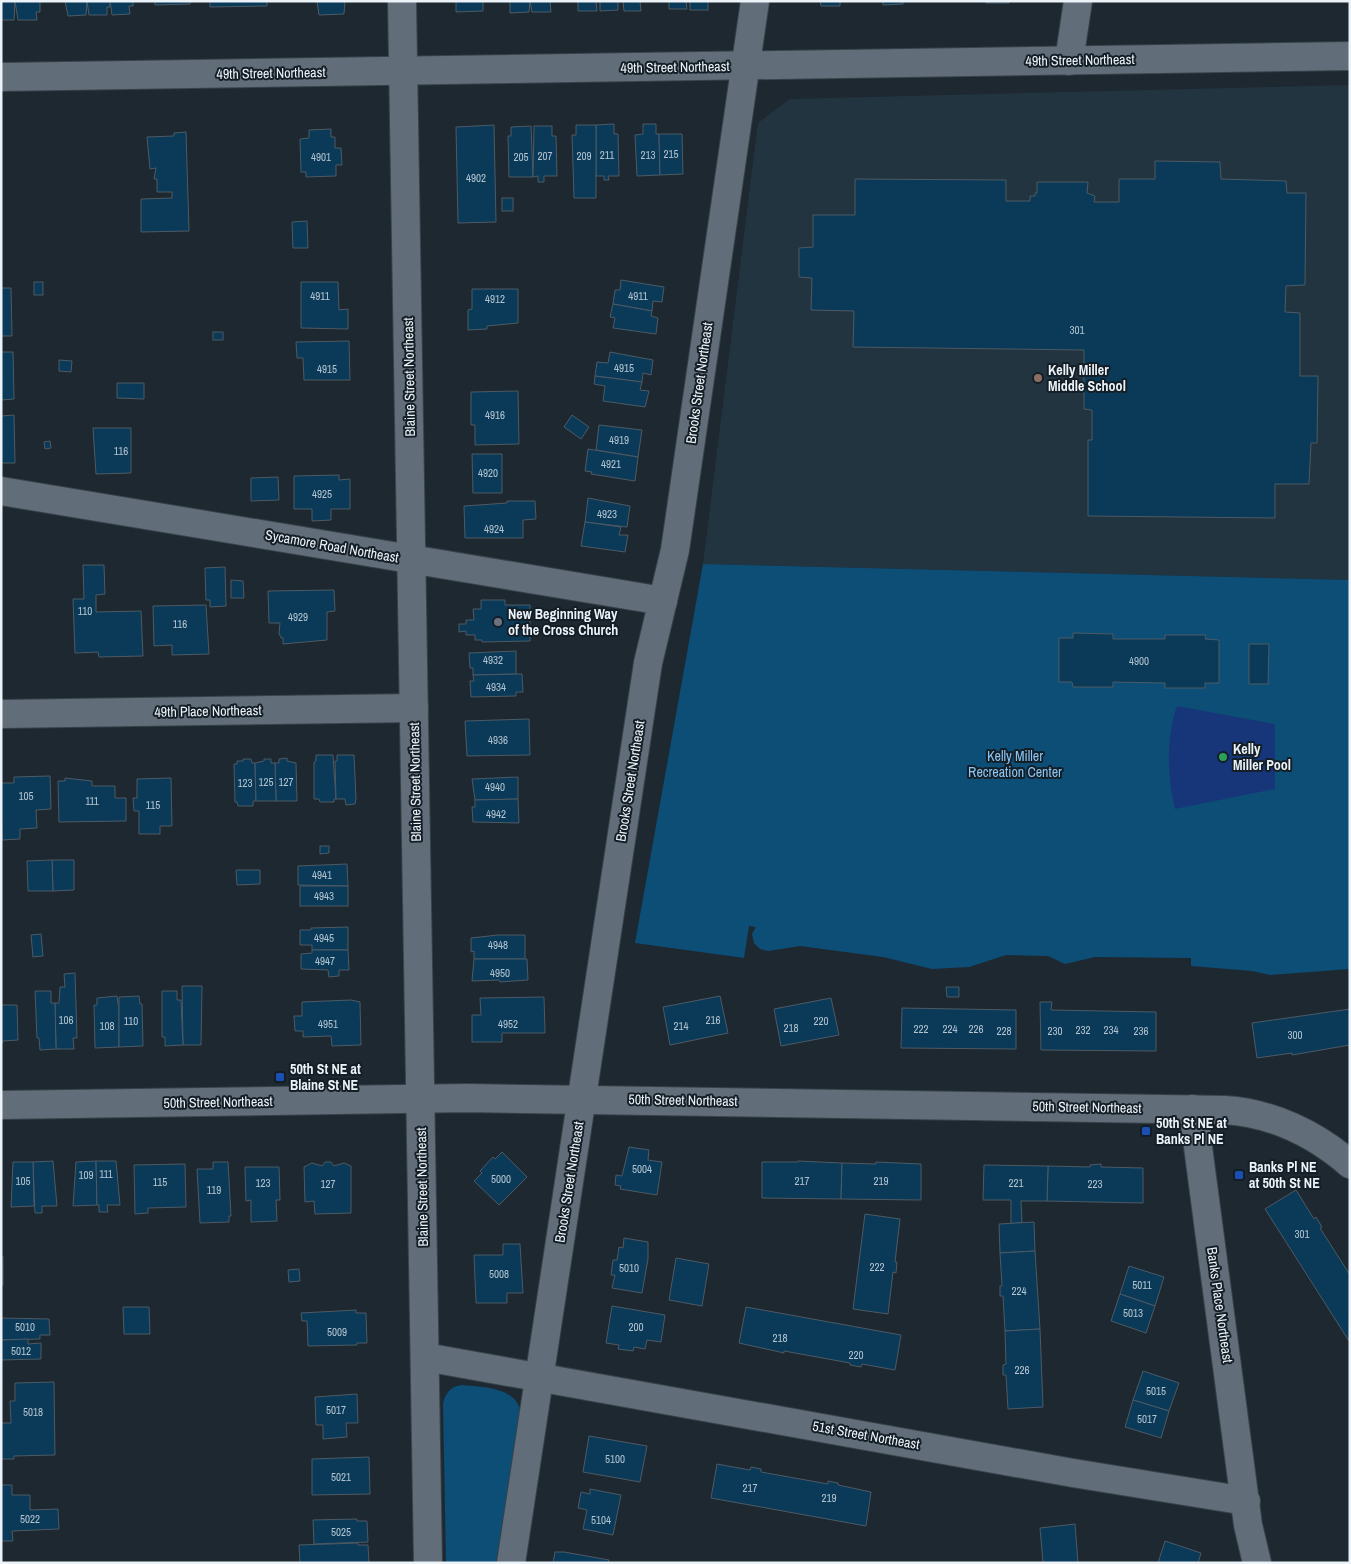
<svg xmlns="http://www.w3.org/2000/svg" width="1351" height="1564" font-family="'Archivo Narrow',sans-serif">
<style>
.built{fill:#233441}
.green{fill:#0d4e77}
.water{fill:#17367a}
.building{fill:#0b3a59;stroke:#4d5a64}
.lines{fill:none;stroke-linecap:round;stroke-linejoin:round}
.minor-casing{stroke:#39424a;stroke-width:30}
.minor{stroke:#616d78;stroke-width:28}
.education-dot{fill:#8d6e63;stroke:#141e27;stroke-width:2}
.worship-dot{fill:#6b7280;stroke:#141e27;stroke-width:2}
.leisure-dot{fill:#2e9e5b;stroke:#141e27;stroke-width:2}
.transit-dot{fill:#1a4fb4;stroke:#141e27;stroke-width:2}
.labels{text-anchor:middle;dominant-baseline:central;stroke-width:4;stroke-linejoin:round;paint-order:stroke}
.number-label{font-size:11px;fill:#b3c4d0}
.street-label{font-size:14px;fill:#ebf2f8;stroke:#141e27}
.poi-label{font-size:14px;font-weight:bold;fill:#ebf2f8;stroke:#141e27;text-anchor:start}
.park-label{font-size:14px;fill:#8ac6f5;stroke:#141e27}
</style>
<rect width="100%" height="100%" fill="#1d2831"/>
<path class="built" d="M1350 85V580L703 564 758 123 790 99Z"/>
<g class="green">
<path d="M703 564 1350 580V969L1270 975 1252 971 1191 966V958L1095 957 1065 964 1048 956 1006 955 969 967 932 969 883 957 800 946 768 951 760 949 754 943 752 934 756 927 749 926 744 958 635 943Z"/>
<path d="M462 1385C482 1387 515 1387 520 1410L496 1563H446L443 1404C445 1393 451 1386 462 1385Z"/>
</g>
<path class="water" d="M1177 706 1275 724V789L1175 809C1167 777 1166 737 1177 706Z"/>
<g class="building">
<path d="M1 1H15L14 20H1Z"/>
<path d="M15 1H40V12H36L37 20H18Z"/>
<path d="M65 1H87L86 15 68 16Z"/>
<path d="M87 1H110V7H107V15H89Z"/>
<path d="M110 1H133V6H129L130 14 112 15Z"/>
<path d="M155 1H190V4L155 5Z"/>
<path d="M210 1H267V6L210 7Z"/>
<path d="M317 1H345L344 14 319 15Z"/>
<path d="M456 1H483V11L456 12Z"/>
<path d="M530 1 529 12 510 13V2L507 1Z"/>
<path d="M550 1 551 12H532L530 1Z"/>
<path d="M578 1H596L597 11H578Z"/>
<path d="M600 1H618V10L600 11Z"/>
<path d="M623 1H640L641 11H624Z"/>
<path d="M669 1H686L687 9H669Z"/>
<rect x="690" y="1" width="18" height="9"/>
<path d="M820 1H840V6H821Z"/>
<path d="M883 1H903V4L883 5Z"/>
<path d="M986 1H1008L1009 3H986Z"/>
<path d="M614 124V134H618L619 176H608L609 180H604V176H596V125Z"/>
<path d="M643 124H656V134H659L660 175 637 176 635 135 643 134Z"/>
<path d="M494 125 496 222 458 223 456 127Z"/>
<path d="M576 125H596V198H574L572 135H576Z"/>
<path d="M531 126 533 177H509L508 136H511V127Z"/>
<path d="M534 126H552V136H556L557 176H544V182H538V176L533 177Z"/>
<path d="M331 129V137H335V148H341L342 165H336V176L306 177V172H301L300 139 309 138V130Z"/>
<path d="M186 132 189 231 141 232V199L172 198V192H157V179H154L156 168 150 169 147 137 174 136V133Z"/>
<path d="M659 134H682L683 174 660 175Z"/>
<path d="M1155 161 1220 162 1221 179 1286 181 1287 193H1306L1305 285 1286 286 1285 312 1300 313V376H1318L1317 443H1311L1309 484H1275V518L1088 516V440H1092V410L1084 409V350L853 347 854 311 811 310 812 278 799 277V248L813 247V215H855V179L1006 180V201H1030V196H1035V193H1037V182H1088L1087 193 1095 196 1094 202H1119V179H1155Z"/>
<rect x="502" y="198" width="11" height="13"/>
<path d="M307 221 308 248H293L292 222Z"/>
<path d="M621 280 664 287 662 302 653 301 652 311 613 304 615 290H620Z"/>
<rect x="34" y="282" width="9" height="13"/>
<path d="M301 282H338L339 310 348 309V329L301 328Z"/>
<path d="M1 288H11L12 336H1Z"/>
<path d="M472 289H518V323L487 326V329L468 330V310L472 309Z"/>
<path d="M613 304 652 311 651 316 658 318 656 334 613 328 615 318 610 317Z"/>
<rect x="213" y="332" width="10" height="8"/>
<path d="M349 341 350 380H304L303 358H297L296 342Z"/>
<path d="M1 352H13L14 399 1 400Z"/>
<path d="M610 352 653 360 651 375 643 373 642 382 595 376 597 362 608 363Z"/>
<path d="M59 360 72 361 71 372 59 371Z"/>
<path d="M595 376 642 382 640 390 649 391 645 407 603 401 605 386 594 384Z"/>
<path d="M117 383H144V399L117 398Z"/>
<path d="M518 391 519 444 475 445V425H471V392Z"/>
<path d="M14 415 15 463H1V416Z"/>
<path d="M572 415 589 427 581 439 564 427Z"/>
<path d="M599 425 642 430 638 457 596 450Z"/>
<path d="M93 428H131V473L96 474Z"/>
<path d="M50 441 51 448 45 449 44 442Z"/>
<path d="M588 449 638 457 635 481 591 474 592 472 585 471Z"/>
<path d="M472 454H502V493H473Z"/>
<path d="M339 475V480L350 479V509H331V520L312 521V509H294V476Z"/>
<path d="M278 477 279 500 251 501V478Z"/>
<path d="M588 498 630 506 627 527 585 522Z"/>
<path d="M507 501H535L536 519 523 520V538H465L464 506 507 503Z"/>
<path d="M585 522 621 527 619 535H628L625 552 581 546Z"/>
<path d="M83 565H104L105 594 96 595V612L141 611 143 656 99 657 98 652 75 653 73 599H84Z"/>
<path d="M225 567 226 606 210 607V600H206L205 568Z"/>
<path d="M231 580 243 581 244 598H231Z"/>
<path d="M334 590 335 611 327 612V640L283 644V638H281L279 633 280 623H269L268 591Z"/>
<path d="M481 600H505V605H530V641L482 642V640H475V635H466V631L459 632V624H466V620H474L473 609H481Z"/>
<path d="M206 605 209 654 172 655V645L154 646 153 606Z"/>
<path d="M1073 633 1113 634V639H1165V635H1206L1205 639 1219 640V683H1205V688H1165V683L1113 682V687H1073L1072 682H1059V638H1073Z"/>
<path d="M1249 644H1269L1268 684H1249Z"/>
<path d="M516 651V674L473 675V668H470L469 653Z"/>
<path d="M522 674 523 692H516V696L471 697 470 681H474L473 675Z"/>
<path d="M529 719 530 755 467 756 465 721Z"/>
<path d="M316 755H333L336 799H334V802H320L319 799H314V762L316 761Z"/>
<path d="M337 755H354L356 799 355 804 346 805 345 799H336L335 761H337Z"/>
<path d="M287 758V761L296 763 297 801H276L275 763H279V759Z"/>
<path d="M243 759H251L252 763H255L256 801H253V806H238L237 802H235L234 764H237V761H243Z"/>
<path d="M264 759H271V763H275L276 801H256L255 763 264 761Z"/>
<path d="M50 776 51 809 36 810 37 828 20 829V839L2 840 1 783H14V777Z"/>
<path d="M518 777V799L475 800 472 779Z"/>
<path d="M65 778 92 781V786H115V798H126V821L59 822 58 781H65Z"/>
<path d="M171 778 172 826H160V834H139V811H134L133 798H137V779Z"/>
<path d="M518 799 519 823 473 822 472 807H475V800Z"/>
<path d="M320 846H329V853L320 854Z"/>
<path d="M52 860H74V890L53 891Z"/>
<path d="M52 860 53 891H28L27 861Z"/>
<path d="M347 864 348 886 298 885V866Z"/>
<path d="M236 870H260V884L237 885Z"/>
<rect x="300" y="886" width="48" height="20"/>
<path d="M348 927V950H312V945H300V930H311V928Z"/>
<path d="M41 934 43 956 33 957 31 935Z"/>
<path d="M498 935H525V959H474V951L471 952V938Z"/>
<path d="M312 950H348L349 970H339V976L329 977 328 970 301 969V954L312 953Z"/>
<path d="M474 959H527L528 980 500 982 499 980 472 981Z"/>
<path d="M75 973 77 1038H73L74 1049H56L55 1003H59L60 987H65L64 974Z"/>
<path d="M182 986H202L201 1045H183Z"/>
<path d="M946 987H959V997H947Z"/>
<path d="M35 991H51V1003H55L56 1049 40 1050 39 1038H37Z"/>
<path d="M162 991H177V1000H181L183 1045 165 1046V1037H162Z"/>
<path d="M117 996 118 1004H119V1047L95 1048 94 1005H97V998Z"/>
<path d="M139 996 140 1004H142L143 1046 119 1047V997Z"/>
<path d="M720 996 728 1033 670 1045 663 1007Z"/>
<path d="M544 997 545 1033H502V1042H472V1015H481L480 998Z"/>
<path d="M831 998 839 1035 781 1046 774 1009Z"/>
<path d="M351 1000 360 1002 361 1045 332 1046 331 1036 303 1037V1031H295L294 1016H302V1002Z"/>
<path d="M1040 1002H1052L1051 1010 1156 1012V1051L1041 1050Z"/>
<path d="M1 1005H17L18 1040 3 1041 1 1045Z"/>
<path d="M902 1008 1016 1010V1049L901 1048Z"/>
<path d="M1350 1009V1045L1292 1055V1053L1257 1058 1252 1023Z"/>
<path d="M629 1147 649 1150 648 1160 662 1162 657 1195 620 1189 621 1186 615 1185 616 1175 622 1176Z"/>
<path d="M502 1152 527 1177 499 1205 474 1181 482 1173 480 1171 493 1157 495 1159Z"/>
<path d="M53 1161 57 1206H42V1213H35L33 1162Z"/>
<path d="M96 1161 97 1205 73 1206 76 1162Z"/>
<path d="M96 1161H116L120 1205H107L108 1212H99V1205H97Z"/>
<path d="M798 1161 842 1163 841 1199 762 1198V1162H798Z"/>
<path d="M13 1162H33L34 1206 11 1207Z"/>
<path d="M213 1162H228L231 1216H229V1222L200 1223 197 1169H213Z"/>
<path d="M325 1162H331L334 1166 344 1163 351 1166V1213L315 1214 314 1201 305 1202 304 1167 312 1163 322 1166Z"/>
<path d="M876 1162 921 1164V1200L841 1199 842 1163 876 1164Z"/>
<path d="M185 1164 186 1207 148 1208V1213L135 1214 134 1165Z"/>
<path d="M1101 1164V1167L1143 1168V1203L1047 1201 1048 1166 1090 1167V1165Z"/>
<path d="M984 1165 1048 1166 1047 1201H1021L1022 1222 1011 1224V1200H983Z"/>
<path d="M245 1167H279L280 1200H276L277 1221 251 1222V1200L246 1201Z"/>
<path d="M1296 1190 1314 1219 1316 1217 1322 1227 1320 1228 1350 1275 1349 1341 1265 1209Z"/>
<path d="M865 1214 900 1219 895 1262H897L896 1273 893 1272 888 1314 853 1309Z"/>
<path d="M1034 1222 1035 1251 1000 1253 999 1224Z"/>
<path d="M624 1238 648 1242V1259L642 1293 612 1288 615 1275H611L613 1260H617L619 1247 623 1248Z"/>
<path d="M503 1244H520L523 1293H507V1303H476L474 1255H503Z"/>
<path d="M1035 1251 1040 1329 1005 1331 1003 1296H1000V1286H1002L1000 1253Z"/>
<rect x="1" y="1257" width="2" height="28"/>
<path d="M676 1258 709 1264 702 1306 669 1300Z"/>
<path d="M1129 1266 1164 1277 1155 1306 1120 1294Z"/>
<path d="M299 1269 300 1281 289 1282 288 1270Z"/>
<path d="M1120 1294 1155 1306 1146 1333 1111 1321Z"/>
<path d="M612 1306 665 1315 661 1342 647 1340 645 1349 634 1347 633 1351 618 1349 619 1345 606 1343Z"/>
<path d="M123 1307H149L150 1334H124Z"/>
<path d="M746 1307 901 1335 895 1370 862 1364 861 1367 850 1365V1363L784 1351V1353L739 1343Z"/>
<path d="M356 1310V1313H366L367 1343H357V1345L308 1346 307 1321H302L301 1313Z"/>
<path d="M1 1318 49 1319 50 1335H40V1339L1 1340Z"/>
<path d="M1040 1329 1043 1407 1008 1409 1006 1375H1003V1365L1006 1364 1005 1331Z"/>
<path d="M28 1339V1344L41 1343V1359L1 1360V1340Z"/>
<path d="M1143 1371 1179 1383 1169 1411 1133 1400Z"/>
<path d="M54 1382 55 1455 14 1456V1459H1V1423H11L10 1401H15V1383Z"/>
<path d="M357 1394 358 1423H346L347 1437 323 1439V1425H316L315 1397Z"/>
<path d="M1133 1400 1169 1411 1161 1438 1125 1427Z"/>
<path d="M589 1436 647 1446 640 1482 583 1472Z"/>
<path d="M369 1457 370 1494 312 1495V1459Z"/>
<path d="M717 1464 750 1470 751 1467 761 1469V1472L828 1484V1481L838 1483V1485L871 1492 866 1526 711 1498Z"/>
<path d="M1 1485H12V1495H30V1510L58 1509 59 1529 12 1531 13 1541H1Z"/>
<path d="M590 1489 621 1495 613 1535 583 1529 587 1510 578 1508 581 1492 590 1494Z"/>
<path d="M357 1519V1521H367L368 1542 314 1544 313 1520Z"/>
<path d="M1075 1524 1078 1563H1043L1040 1528Z"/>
<path d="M1165 1541 1201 1553 1198 1563H1158Z"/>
<path d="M358 1543V1545H368L369 1563H300L299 1545Z"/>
<path d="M555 1552H564L609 1560 608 1563H553Z"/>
</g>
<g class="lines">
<defs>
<g id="minor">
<path d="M402 1 428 1563"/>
<path d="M1069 61 1078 1"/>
<path d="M1 77 1350 56"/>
<path d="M1 491 663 601"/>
<path d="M1 714 414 708"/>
<path d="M1 1105 467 1098 1225 1110C1272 1113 1315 1134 1350 1164"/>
<path d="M1193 1109 1248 1525 1257 1563"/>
<path d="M425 1357 1073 1473 1246 1501"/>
<path d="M511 1563 648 663 675 550 755 1"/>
</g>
</defs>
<use href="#minor" class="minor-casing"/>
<use href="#minor" class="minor"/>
</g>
<circle class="education-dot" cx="1038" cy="378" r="5"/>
<circle class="worship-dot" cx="498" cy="622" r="5"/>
<circle class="leisure-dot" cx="1223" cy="757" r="5"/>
<g class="transit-dot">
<rect x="275" y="1072" width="10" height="10" rx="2.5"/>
<rect x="1141" y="1126" width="10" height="10" rx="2.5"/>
<rect x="1234" y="1170" width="10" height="10" rx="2.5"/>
</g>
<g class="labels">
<g class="number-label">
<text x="671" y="154">215</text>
<text x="607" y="155">211</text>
<text x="648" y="155">213</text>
<text x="545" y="156">207</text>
<text x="584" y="156">209</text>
<text x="321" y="157">4901</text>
<text x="521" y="157">205</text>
<text x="476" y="178">4902</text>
<text x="320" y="296">4911</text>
<text x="638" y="296">4911</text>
<text x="495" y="299">4912</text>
<text x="1077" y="330">301</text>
<text x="624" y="368">4915</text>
<text x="327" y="369">4915</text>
<text x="495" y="415">4916</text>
<text x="619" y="440">4919</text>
<text x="121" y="451">116</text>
<text x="611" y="464">4921</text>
<text x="488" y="473">4920</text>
<text x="322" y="494">4925</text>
<text x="607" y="514">4923</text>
<text x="494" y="529">4924</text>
<text x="85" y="611">110</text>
<text x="298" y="617">4929</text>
<text x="180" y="624">116</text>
<text x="493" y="660">4932</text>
<text x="1139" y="661">4900</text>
<text x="496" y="687">4934</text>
<text x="498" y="740">4936</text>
<text x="266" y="782">125</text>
<text x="286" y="782">127</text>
<text x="245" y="783">123</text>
<text x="495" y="787">4940</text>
<text x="26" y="796">105</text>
<text x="92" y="801">111</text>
<text x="153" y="805">115</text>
<text x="496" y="814">4942</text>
<text x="322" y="875">4941</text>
<text x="324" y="896">4943</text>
<text x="324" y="938">4945</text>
<text x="498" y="945">4948</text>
<text x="325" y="961">4947</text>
<text x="500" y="973">4950</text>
<text x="66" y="1020">106</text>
<text x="713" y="1020">216</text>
<text x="131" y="1021">110</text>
<text x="821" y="1021">220</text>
<text x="328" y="1024">4951</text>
<text x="508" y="1024">4952</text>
<text x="107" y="1026">108</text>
<text x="681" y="1026">214</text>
<text x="791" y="1028">218</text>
<text x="921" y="1029">222</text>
<text x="950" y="1029">224</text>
<text x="976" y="1029">226</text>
<text x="1083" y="1030">232</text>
<text x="1111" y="1030">234</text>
<text x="1004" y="1031">228</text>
<text x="1055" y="1031">230</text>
<text x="1141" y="1031">236</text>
<text x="1295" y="1035">300</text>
<text x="642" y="1169">5004</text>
<text x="106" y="1174">111</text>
<text x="86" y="1175">109</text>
<text x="501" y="1179">5000</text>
<text x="23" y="1181">105</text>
<text x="802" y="1181">217</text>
<text x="881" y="1181">219</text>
<text x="160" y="1182">115</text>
<text x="263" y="1183">123</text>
<text x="1016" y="1183">221</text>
<text x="328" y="1184">127</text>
<text x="1095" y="1184">223</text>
<text x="214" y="1190">119</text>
<text x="1302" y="1234">301</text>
<text x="877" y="1267">222</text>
<text x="629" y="1268">5010</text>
<text x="499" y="1274">5008</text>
<text x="1142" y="1285">5011</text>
<text x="1019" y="1291">224</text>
<text x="1133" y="1313">5013</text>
<text x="25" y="1327">5010</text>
<text x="636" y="1327">200</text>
<text x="337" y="1332">5009</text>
<text x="780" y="1338">218</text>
<text x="21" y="1351">5012</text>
<text x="856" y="1355">220</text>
<text x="1022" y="1370">226</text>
<text x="1156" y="1391">5015</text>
<text x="336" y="1410">5017</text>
<text x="33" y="1412">5018</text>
<text x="1147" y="1419">5017</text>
<text x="615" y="1459">5100</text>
<text x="341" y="1477">5021</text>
<text x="750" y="1488">217</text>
<text x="829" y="1498">219</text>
<text x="30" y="1519">5022</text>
<text x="601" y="1520">5104</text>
<text x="341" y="1532">5025</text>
</g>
<g class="street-label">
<text transform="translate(1080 60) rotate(-1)">49th Street Northeast</text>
<text transform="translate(675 67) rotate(-1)">49th Street Northeast</text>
<text transform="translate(271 73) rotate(-1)">49th Street Northeast</text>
<text transform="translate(409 377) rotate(-91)">Blaine Street Northeast</text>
<text transform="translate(699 383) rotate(-82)">Brooks Street Northeast</text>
<text transform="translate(332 546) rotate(10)">Sycamore Road Northeast</text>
<text transform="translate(208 711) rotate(-1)">49th Place Northeast</text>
<text transform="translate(630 781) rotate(-81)">Brooks Street Northeast</text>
<text transform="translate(415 782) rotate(-91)">Blaine Street Northeast</text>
<text transform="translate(683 1100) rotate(1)">50th Street Northeast</text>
<text transform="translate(218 1102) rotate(-1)">50th Street Northeast</text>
<text transform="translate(1087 1107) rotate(1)">50th Street Northeast</text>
<text transform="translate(569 1182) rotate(-81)">Brooks Street Northeast</text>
<text transform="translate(422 1187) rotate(-91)">Blaine Street Northeast</text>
<text transform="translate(1220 1305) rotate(82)">Banks Place Northeast</text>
<text transform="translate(866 1435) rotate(10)">51st Street Northeast</text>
</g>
<g class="poi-label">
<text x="1048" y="370">Kelly Miller<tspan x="1048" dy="16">Middle School</tspan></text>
<text x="508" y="614">New Beginning Way<tspan x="508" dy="16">of the Cross Church</tspan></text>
<text x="1233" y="749">Kelly<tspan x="1233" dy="16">Miller Pool</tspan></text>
<text x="290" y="1069">50th St NE at<tspan x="290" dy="16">Blaine St NE</tspan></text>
<text x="1156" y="1123">50th St NE at<tspan x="1156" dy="16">Banks Pl NE</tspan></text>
<text x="1249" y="1167">Banks Pl NE<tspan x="1249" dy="16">at 50th St NE</tspan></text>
</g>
<g class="park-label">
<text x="1015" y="756">Kelly Miller<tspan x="1015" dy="16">Recreation Center</tspan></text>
</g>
</g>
<rect width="1351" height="1564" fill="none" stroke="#ebf2f8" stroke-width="5"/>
</svg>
